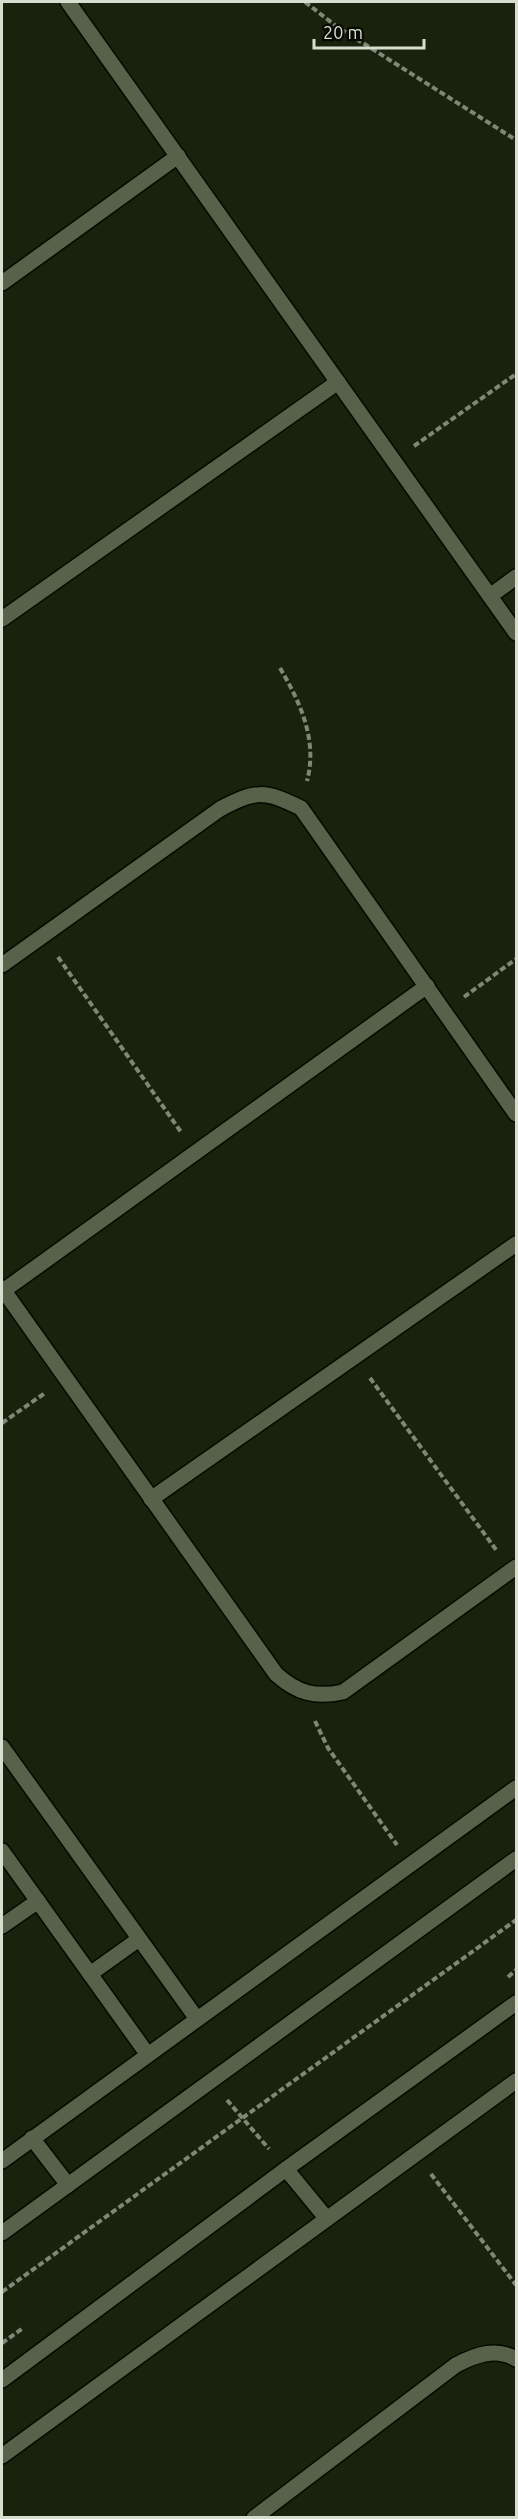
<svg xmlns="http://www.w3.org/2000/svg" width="518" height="2519" font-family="Ubuntu,sans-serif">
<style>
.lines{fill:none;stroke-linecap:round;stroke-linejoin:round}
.minor-casing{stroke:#050b00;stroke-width:18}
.path{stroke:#7f8775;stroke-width:4;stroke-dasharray:6 3;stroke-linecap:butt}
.minor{stroke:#58624a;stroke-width:15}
</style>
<rect width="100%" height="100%" fill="#19220c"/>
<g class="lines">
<defs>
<g id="minor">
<path d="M68 2 516 633"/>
<path d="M2 283 178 156"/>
<path d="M490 596 516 577"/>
<path d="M2 619 338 382"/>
<path d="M2 965 220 809C256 790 264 790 301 808L516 1114"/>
<path d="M2 1288 276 1674C297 1693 315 1698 343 1692L516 1567"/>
<path d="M3 1291 427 986"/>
<path d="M151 1499 516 1244"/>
<path d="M2 1747 197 2019"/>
<path d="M2 1851 148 2055"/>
<path d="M2 1926 38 1901"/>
<path d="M90 1974 139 1939"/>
<path d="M32 2138 68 2185"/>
<path d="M2 2161 516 1788"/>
<path d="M286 2169 327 2219"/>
<path d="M2 2233 516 1859"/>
<path d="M2 2380 286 2169 516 2003"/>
<path d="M2 2456 516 2081"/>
<path d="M254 2518 456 2365C475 2355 496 2347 516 2359"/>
</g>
</defs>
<use href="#minor" class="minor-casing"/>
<g class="path">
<path d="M305 2 336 26 516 140"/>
<path d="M414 446 516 374"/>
<path d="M280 668C300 702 318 740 307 781"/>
<path d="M58 957 181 1132"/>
<path d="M464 997 516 959"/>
<path d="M370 1378 497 1551"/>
<path d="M2 1423 45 1393"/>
<path d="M315 1721 328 1748 397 1845"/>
<path d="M508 1977 516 1970"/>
<path d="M227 2100 269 2149"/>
<path d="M431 2174 516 2285"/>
<path d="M2 2292 516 1920"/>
<path d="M2 2343 23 2328"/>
</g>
<use href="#minor" class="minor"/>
</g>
<rect width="518" height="2519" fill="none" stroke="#d7decf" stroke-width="6"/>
<path d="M314 39v9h110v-9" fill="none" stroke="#d7decf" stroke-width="3"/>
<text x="323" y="39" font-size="18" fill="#d7decf" stroke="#060a03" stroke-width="4.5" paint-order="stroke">20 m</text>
</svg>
